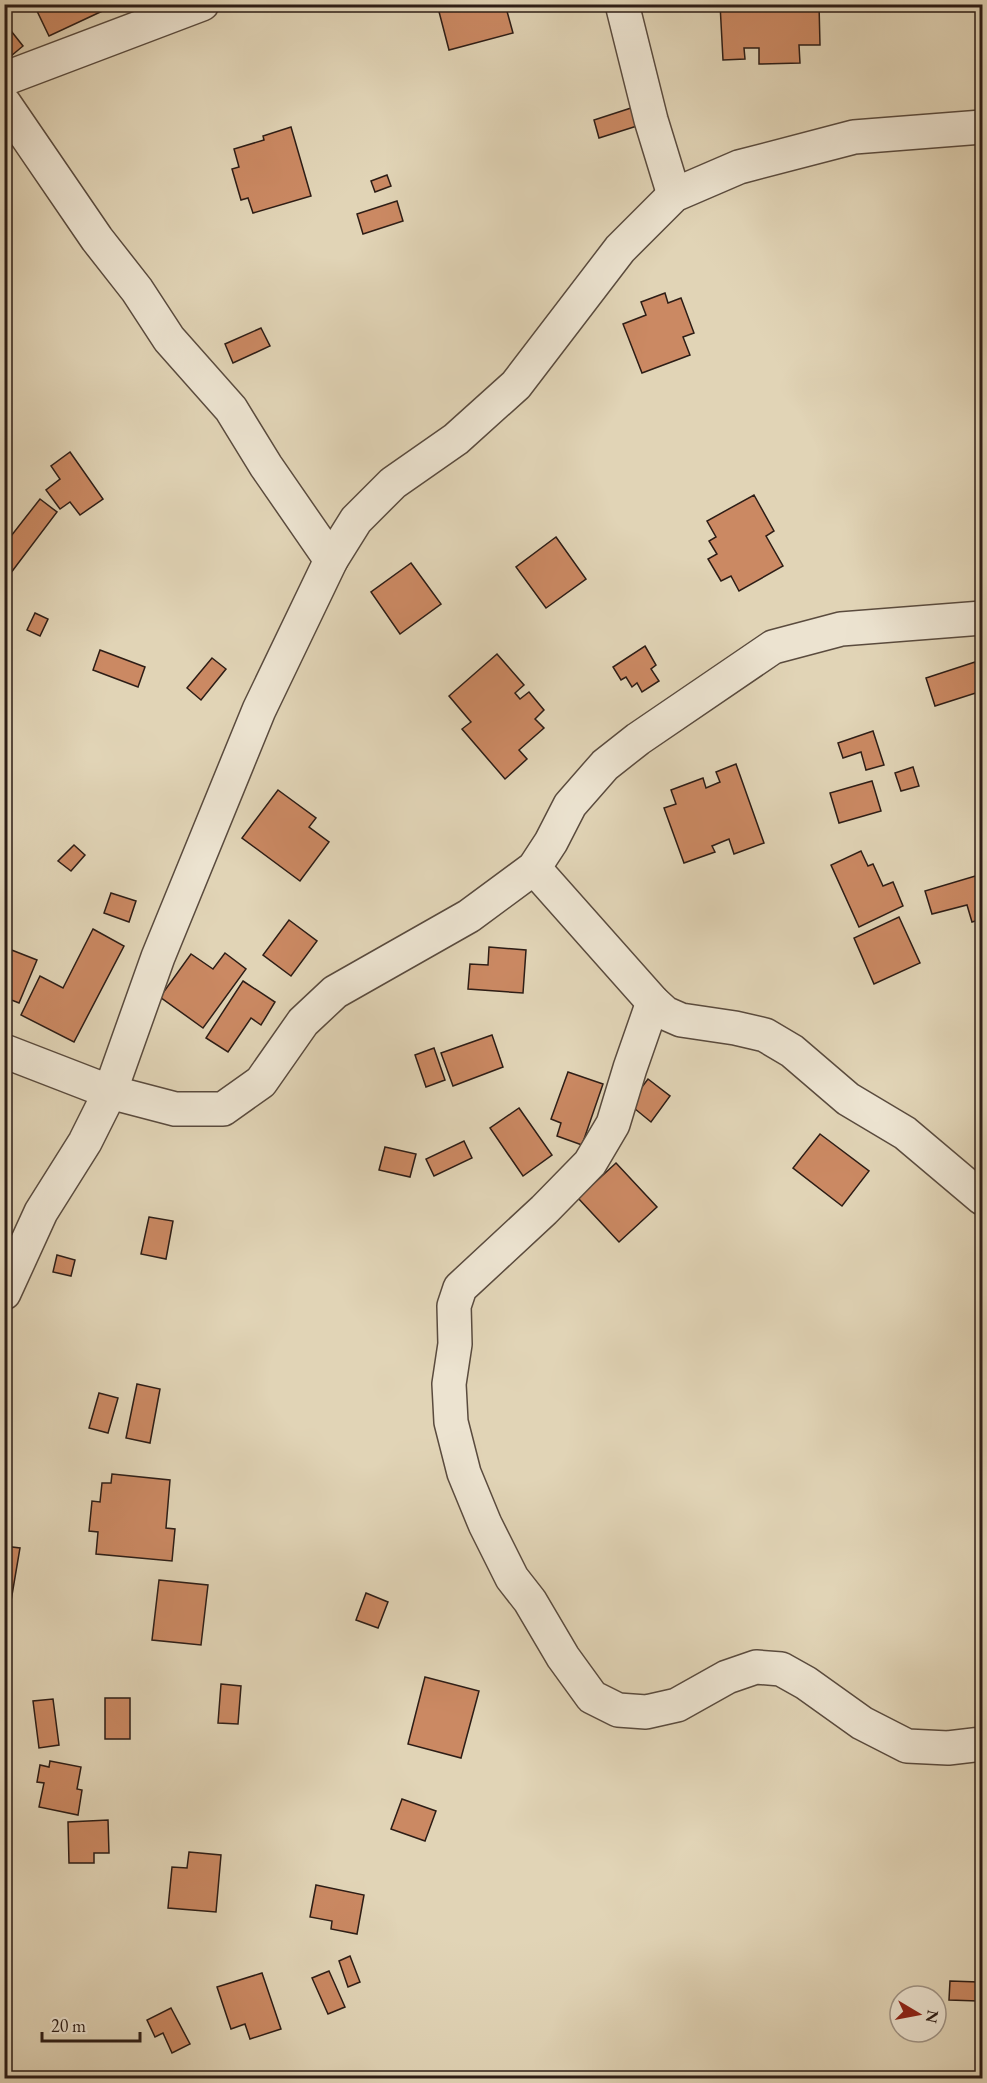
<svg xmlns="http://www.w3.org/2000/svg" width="987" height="2083" font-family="'EB Garamond',serif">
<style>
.building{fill:#cb8963;stroke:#2d1d16;stroke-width:1.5}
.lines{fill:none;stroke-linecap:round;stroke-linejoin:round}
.minor-casing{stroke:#5a4b3e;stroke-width:36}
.minor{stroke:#ece3d0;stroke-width:33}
</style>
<rect width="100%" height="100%" fill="#e1d4b6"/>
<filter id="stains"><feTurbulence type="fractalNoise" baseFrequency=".00333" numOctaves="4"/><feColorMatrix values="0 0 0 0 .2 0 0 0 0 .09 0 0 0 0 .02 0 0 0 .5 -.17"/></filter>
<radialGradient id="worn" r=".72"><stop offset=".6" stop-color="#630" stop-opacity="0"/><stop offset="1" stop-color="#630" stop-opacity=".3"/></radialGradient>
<g class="building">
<path d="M44 4H110L111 7 49 36 37 11 45 7Z"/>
<path d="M437 4H505L513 33 449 50Z"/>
<path d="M720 4H819L820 45H799L800 63 759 64V48H744L745 59 723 60Z"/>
<path d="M4 22 23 46 5 61H4Z"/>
<path d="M631 108 637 126 599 138 594 120Z"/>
<path d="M291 127 311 196 253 213 248 198 241 200 232 169 239 167 234 149 264 140 263 136Z"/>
<path d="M387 175 391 186 375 192 371 181Z"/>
<path d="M397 201 403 221 363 234 357 214Z"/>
<path d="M665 293 668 303 681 298 694 333 683 337 690 355 642 373 623 324 646 315 641 302Z"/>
<path d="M261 328 270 346 233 363 225 344Z"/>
<path d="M70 452 103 499 80 515 70 502 60 509 46 490 60 479 51 466Z"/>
<path d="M754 495 774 531 766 536 783 566 739 591 731 576 721 581 708 559 717 554 709 541 716 537 707 521Z"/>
<path d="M40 499 57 512 4 582V545Z"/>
<path d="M556 537 586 579 546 608 516 567Z"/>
<path d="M411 563 441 604 400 634 371 592Z"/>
<path d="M35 613 48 619 40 636 27 630Z"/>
<path d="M645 646 656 665 651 669 659 681 642 692 637 683 632 687 626 677 621 680 613 667Z"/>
<path d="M100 650 145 667 138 687 93 670Z"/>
<path d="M497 654 524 685 515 693 520 699 529 692 544 710 535 719 544 728 519 750 527 759 505 779 462 729 471 722 449 696Z"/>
<path d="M212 658 226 669 201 700 187 688Z"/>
<path d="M975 662 982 691 935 706 926 678Z"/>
<path d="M873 731 884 765 866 770 861 752 843 758 838 743Z"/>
<path d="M736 764 764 843 734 854 729 839 712 846 715 852 684 863 664 808 676 804 671 790 703 778 706 788 720 782 716 772Z"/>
<path d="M913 767 919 786 901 791 895 773Z"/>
<path d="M872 781 881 811 839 823 830 793Z"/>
<path d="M278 790 316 818 309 827 329 842 300 881 242 838Z"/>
<path d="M74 845 85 855 71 871 58 861Z"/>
<path d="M861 851 868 866 873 864 883 886 893 882 903 906 859 927 831 865Z"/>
<path d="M982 874V919L972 922 967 905 932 914 925 891Z"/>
<path d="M111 893 136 901 129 922 104 913Z"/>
<path d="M899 917 920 963 874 984 854 938Z"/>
<path d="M289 920 317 941 291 976 263 955Z"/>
<path d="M93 929 124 946 74 1042 21 1015 40 976 63 988Z"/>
<path d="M4 947 37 960 19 1003 4 997Z"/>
<path d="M489 947 526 950 523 993 468 989 470 964 488 965Z"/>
<path d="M225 953 246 969 203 1028 160 997 191 954 213 969Z"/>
<path d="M243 981 275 1002 261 1025 251 1018 228 1052 206 1038Z"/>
<path d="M492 1035 503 1067 453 1086 441 1053Z"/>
<path d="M434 1048 445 1080 426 1087 415 1055Z"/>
<path d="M568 1072 603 1084 582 1145 557 1136 561 1123 551 1119Z"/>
<path d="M648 1079 670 1096 651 1122 629 1104Z"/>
<path d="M519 1108 552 1155 523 1176 490 1128Z"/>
<path d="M820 1134 869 1171 842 1206 793 1168Z"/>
<path d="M464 1141 472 1158 434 1176 426 1159Z"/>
<path d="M385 1147 416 1154 410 1177 379 1170Z"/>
<path d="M616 1163 657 1207 619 1242 578 1198Z"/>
<path d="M149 1217 173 1221 166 1259 141 1254Z"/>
<path d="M57 1255 75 1260 71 1276 53 1272Z"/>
<path d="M137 1384 160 1389 150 1443 126 1438Z"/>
<path d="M99 1393 118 1398 108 1433 89 1428Z"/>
<path d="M112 1474 170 1480 166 1528 175 1529 172 1561 96 1554 98 1532 89 1531 92 1501 100 1502 102 1483H111Z"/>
<path d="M4 1546 20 1548 11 1601 4 1599Z"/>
<path d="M159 1580 208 1585 201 1645 152 1640Z"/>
<path d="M366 1593 388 1602 378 1628 356 1620Z"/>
<path d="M425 1677 479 1691 461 1758 408 1744Z"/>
<path d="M221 1684 241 1686 238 1724 218 1723Z"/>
<rect x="105" y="1698" width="25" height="41"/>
<path d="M53 1699 59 1745 39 1748 33 1701Z"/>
<path d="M50 1761 81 1767 77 1789 82 1790 78 1815 39 1807 44 1783 37 1782 40 1765 49 1767Z"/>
<path d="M402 1799 436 1811 425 1841 391 1829Z"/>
<path d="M108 1820 109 1853H94V1863H69L68 1822Z"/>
<path d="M189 1852 221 1855 216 1912 168 1908 172 1867 187 1868Z"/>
<path d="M316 1885 364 1895 357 1934 331 1929 332 1921 310 1917Z"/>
<path d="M350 1956 360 1982 348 1987 339 1961Z"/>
<path d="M329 1971 345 2007 328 2014 312 1978Z"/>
<path d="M262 1973 281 2029 250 2039 245 2024 231 2029 217 1987Z"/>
<path d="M950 1981 978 1982V2001L949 2000Z"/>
<path d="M171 2008 190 2044 172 2053 163 2033 155 2037 147 2020Z"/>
</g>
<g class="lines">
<defs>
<g id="minor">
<path d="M622 4 651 120 674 195"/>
<path d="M4 79 202 4"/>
<path d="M4 103 97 239 137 290 169 339 231 409 266 466 331 560"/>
<path d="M534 868 653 1002 665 1013 681 1020 735 1028 765 1035 792 1051 848 1099 905 1133 982 1198"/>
<path d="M653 1002 630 1068 613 1124 590 1163 544 1210 460 1288 454 1306 455 1344 449 1384 451 1422 464 1473 485 1524 512 1578 530 1601 563 1657 592 1697 618 1710 646 1712 677 1705 727 1677 756 1667 781 1669 806 1683 862 1723 907 1746 948 1748 982 1744"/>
<path d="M4 1051 110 1092 175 1109H223L261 1082 303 1022 335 992 469 916 534 868 551 842 570 805 605 765 638 739 773 647 841 629 982 618"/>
<path d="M4 1293 41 1212 85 1142 110 1092 158 957 259 710 331 560 356 520 393 483 456 439 516 385 620 249 674 195 739 167 854 137 982 127"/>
</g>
</defs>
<use href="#minor" class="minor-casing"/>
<use href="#minor" class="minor"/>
</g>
<rect width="987" height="2083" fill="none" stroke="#e1d4b6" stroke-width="24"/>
<rect x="6" y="6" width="975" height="2071" fill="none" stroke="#2d1d16" stroke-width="3"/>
<rect x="12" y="12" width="963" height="2059" fill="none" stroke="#2d1d16" stroke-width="1.5"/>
<g transform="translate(918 2014) rotate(100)"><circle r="28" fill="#ece3d0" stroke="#a09486" stroke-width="1.5"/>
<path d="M0-4.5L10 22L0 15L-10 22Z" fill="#8f2418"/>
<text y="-9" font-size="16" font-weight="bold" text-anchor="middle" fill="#2d1d16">N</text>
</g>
<path d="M42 2032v9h98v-9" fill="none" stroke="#2d1d16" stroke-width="3"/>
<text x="51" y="2032" font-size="18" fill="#2d1d16" stroke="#ece3d0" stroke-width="4.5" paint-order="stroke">20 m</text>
<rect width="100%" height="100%" filter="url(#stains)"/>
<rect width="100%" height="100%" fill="url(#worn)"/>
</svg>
